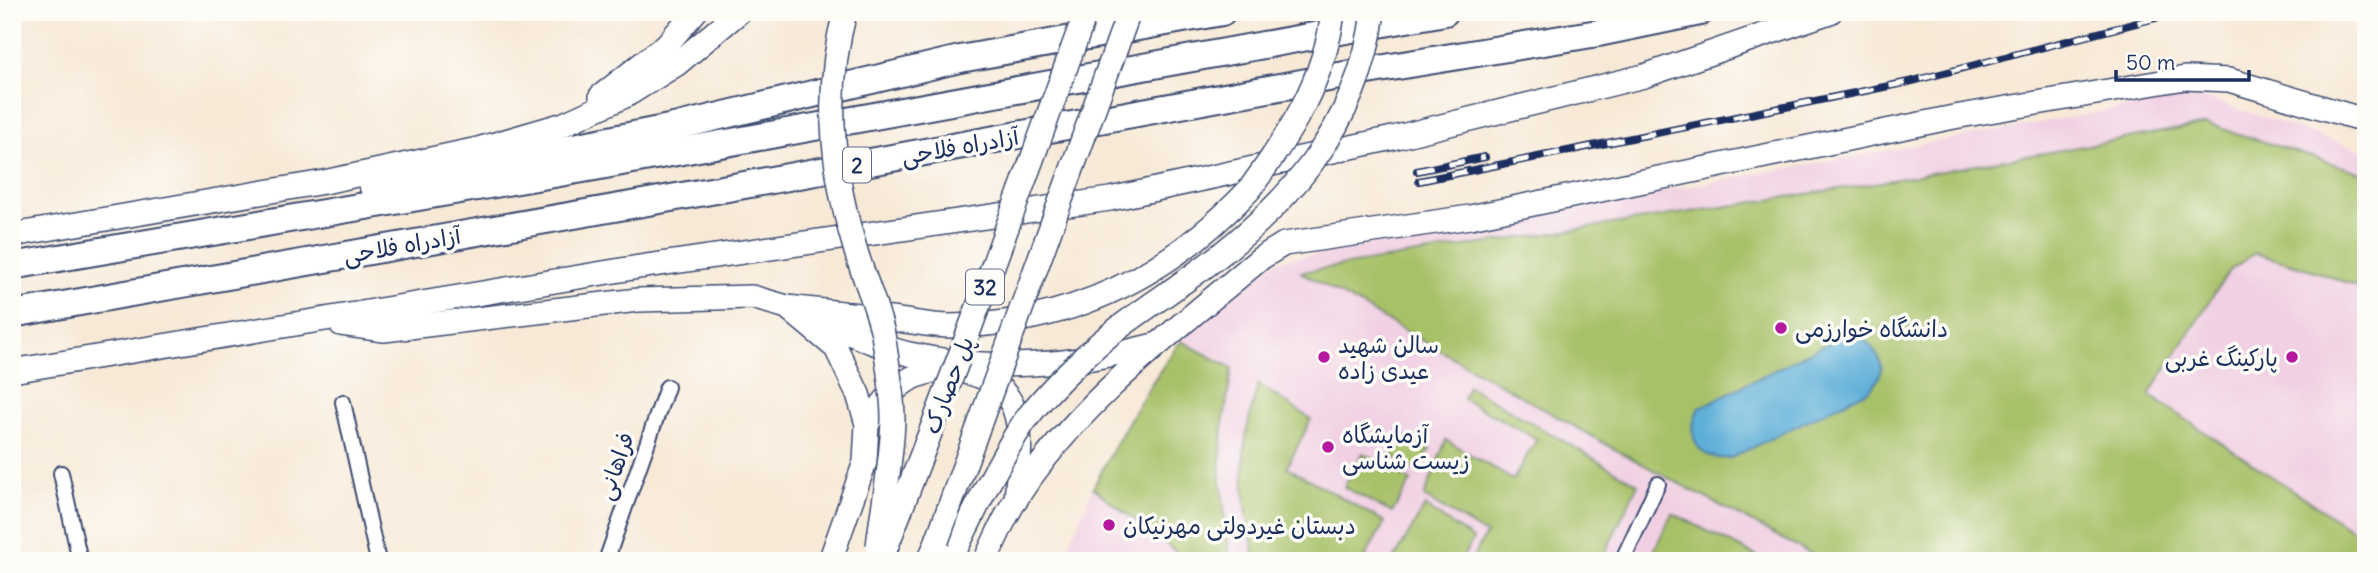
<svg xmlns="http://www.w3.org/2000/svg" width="2378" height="573" font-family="Delius,'Playpen Sans Arabic',sans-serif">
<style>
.built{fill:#f1d0e3}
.green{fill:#a7c167;stroke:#617862;stroke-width:2}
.water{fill:#5dafd8;stroke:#3c6f9b;stroke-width:2}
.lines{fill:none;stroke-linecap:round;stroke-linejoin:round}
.minor-casing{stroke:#3c4b70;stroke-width:18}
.primary-casing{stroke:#3c4b70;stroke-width:26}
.trunk-casing{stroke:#3c4b70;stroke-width:26}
.motorway-casing{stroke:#3c4b70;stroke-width:30}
.minor{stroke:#fff;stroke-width:14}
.primary{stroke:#fff;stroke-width:23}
.trunk{stroke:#fff;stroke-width:23}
.motorway{stroke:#fff;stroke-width:26}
.rail-casing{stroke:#1b2f5e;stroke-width:8}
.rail{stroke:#fdfcf7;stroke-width:5;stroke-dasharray:16;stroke-linecap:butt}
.trunk-bridge-casing{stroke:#3c4b70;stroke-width:26;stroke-linecap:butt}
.trunk-bridge{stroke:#fff;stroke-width:23}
.poi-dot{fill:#b5179e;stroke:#fdfcf7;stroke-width:2.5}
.labels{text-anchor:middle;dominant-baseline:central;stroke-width:7;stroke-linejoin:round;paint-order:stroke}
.shield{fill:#fdfcf7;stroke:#5f6c8c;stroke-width:2}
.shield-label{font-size:21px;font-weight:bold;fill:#1b2f5e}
.street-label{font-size:23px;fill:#1b2f5e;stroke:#fdfcf7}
.poi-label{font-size:23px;fill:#1b2f5e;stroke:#fdfcf7;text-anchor:start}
</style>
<rect width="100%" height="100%" fill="#fdfcf7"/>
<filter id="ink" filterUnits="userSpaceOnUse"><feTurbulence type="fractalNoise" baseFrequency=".0143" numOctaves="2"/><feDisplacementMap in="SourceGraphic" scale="14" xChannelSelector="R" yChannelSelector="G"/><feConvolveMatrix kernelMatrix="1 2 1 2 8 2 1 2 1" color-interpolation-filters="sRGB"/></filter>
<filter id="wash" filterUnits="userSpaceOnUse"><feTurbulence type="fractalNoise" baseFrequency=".00686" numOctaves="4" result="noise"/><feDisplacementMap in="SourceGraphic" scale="28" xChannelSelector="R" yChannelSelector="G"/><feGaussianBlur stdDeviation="1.57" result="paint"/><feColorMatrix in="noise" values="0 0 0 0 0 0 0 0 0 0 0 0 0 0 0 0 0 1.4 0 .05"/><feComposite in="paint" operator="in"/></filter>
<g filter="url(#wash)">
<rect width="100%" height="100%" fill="#f8e9d7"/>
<path class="built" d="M2177 98 2210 99 2366 152V561H1062L1093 488 1124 426 1152 379 1181 341 1275 261Z"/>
<g class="green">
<path d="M2207 124 2366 174V290L2318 272 2255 253 2229 271 2149 395 2366 539V561H1824L1620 452 1301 272 1852 187Z"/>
<path d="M1181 341 1232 368 1223 424 1220 472 1230 561H1188L1093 488C1119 436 1146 388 1181 341Z"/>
<path d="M1258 384 1311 419 1287 467 1385 522 1363 561H1256C1247 520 1239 479 1246 437 1248 419 1254 401 1258 384Z"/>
<path d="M1468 386 1638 484 1601 561H1471L1486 534 1424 497 1446 440 1513 480 1537 439 1463 399Z"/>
<path d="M1405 436 1430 449 1417 471 1392 456Z"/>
<path d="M1363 453 1411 481 1392 513 1344 487Z"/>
<path d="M1425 506 1473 539 1461 561H1393Z"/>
<path d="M1672 513 1766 561H1649Z"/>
</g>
<path class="water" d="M1840 337H1861C1881 354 1891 372 1868 391L1731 458C1698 462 1684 436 1699 408Z"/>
</g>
<g filter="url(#ink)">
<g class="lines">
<defs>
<g id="minor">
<path d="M343 402 378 561"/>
<path d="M61 473 80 561"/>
<path d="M606 561 667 387"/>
<path d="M1622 561 1658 484"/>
</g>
<g id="primary">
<path d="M809 316C842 329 875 346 909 354 988 372 1076 366 1154 345"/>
<path d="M341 324 384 330 638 300 752 297 787 307 836 348 858 394 867 424 865 462 830 561"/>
<path d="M12 371 639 267 1110 199 1393 138 1644 76 1830 12"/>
<path d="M867 424C880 408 893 387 912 378 945 362 1000 371 1014 409 1024 436 1018 471 1016 500"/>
<path d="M929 561 937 541"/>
<path d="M950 561 987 486"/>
<path d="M985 561C995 540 1004 518 1016 499 1078 402 1175 331 1261 258L1284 244 1470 217 1954 117 2185 78 2229 80 2354 117H2366"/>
</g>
<g id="trunk">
<path d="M601 96 666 45 695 12"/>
<path d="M12 235 324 182 478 149 564 124 627 95 677 64 739 12"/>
<path d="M787 307C824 311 861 315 898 320 915 322 934 326 951 326 1070 325 1168 276 1249 190"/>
</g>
<g id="motorway">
<path d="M373 187 674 127 960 59 1222 12"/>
<path d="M12 266 589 168 1445 12"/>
<path d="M12 314 739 186 1361 72 1598 33 1700 12"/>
</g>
</defs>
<use href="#minor" class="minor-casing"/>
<use href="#primary" class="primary-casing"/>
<use href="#trunk" class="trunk-casing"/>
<use href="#motorway" class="motorway-casing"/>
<use href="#minor" class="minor"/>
<use href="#primary" class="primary"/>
<use href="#trunk" class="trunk"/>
<use href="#motorway" class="motorway"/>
<defs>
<g id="rail">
<path d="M1417 171 1485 157"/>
<path d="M1419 181 1909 82 2179 12"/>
</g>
</defs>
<use href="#rail" class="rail-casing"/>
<use href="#rail" class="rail"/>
<defs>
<g id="trunk-bridge">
<path d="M845 12C824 90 832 172 855 248 863 277 877 305 883 334 887 361 893 391 893 419 892 461 883 504 878 546"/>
<path d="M1249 190C1288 137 1325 80 1333 12"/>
<path d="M987 486C1001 462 1013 435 1031 413 1046 394 1064 376 1082 359 1115 327 1155 303 1192 276 1284 210 1359 129 1373 12"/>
<path d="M937 541 1129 12"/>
<path d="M881 561 965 342 1086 12"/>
</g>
</defs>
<use href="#trunk-bridge" class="trunk-bridge-casing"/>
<use href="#trunk-bridge" class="trunk-bridge"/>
</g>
</g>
<g class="poi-dot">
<circle cx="1781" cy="328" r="7"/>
<circle cx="1324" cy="357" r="7"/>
<circle cx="2292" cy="357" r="7"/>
<circle cx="1328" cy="447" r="7"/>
<circle cx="1109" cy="525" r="7"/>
</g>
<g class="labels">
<g class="shield">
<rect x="843" y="147.5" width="28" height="35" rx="5"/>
<rect x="966" y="269.5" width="38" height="35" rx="5"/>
</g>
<g class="shield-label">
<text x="857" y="165">2</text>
<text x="985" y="287">32</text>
</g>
<g class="street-label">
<text transform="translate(960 146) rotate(-10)">آزادراه فلاحی</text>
<text transform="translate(402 245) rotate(-10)">آزادراه فلاحی</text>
<text transform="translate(948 385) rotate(-69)">پل حصارک</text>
<text transform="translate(615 466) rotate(-71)">فراهانی</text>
</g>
<g class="poi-label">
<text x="1795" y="328">دانشگاه خوارزمی</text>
<text x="1338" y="344">سالن شهید<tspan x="1338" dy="26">عیدی زاده</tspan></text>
<text x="2278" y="357" text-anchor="end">پارکینگ غربی</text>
<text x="1342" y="434">آزمایشگاه<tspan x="1342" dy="26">زیست شناسی</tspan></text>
<text x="1123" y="525">دبستان غیردولتی مهرنیکان</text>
</g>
</g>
<rect width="2378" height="573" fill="none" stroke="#fdfcf7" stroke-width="42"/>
<path d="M2116 70v10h133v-10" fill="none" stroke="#1b2f5e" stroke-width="3.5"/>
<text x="2126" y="70" font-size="21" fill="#1b2f5e" stroke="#fdfcf7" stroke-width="5" paint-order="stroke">50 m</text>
</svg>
